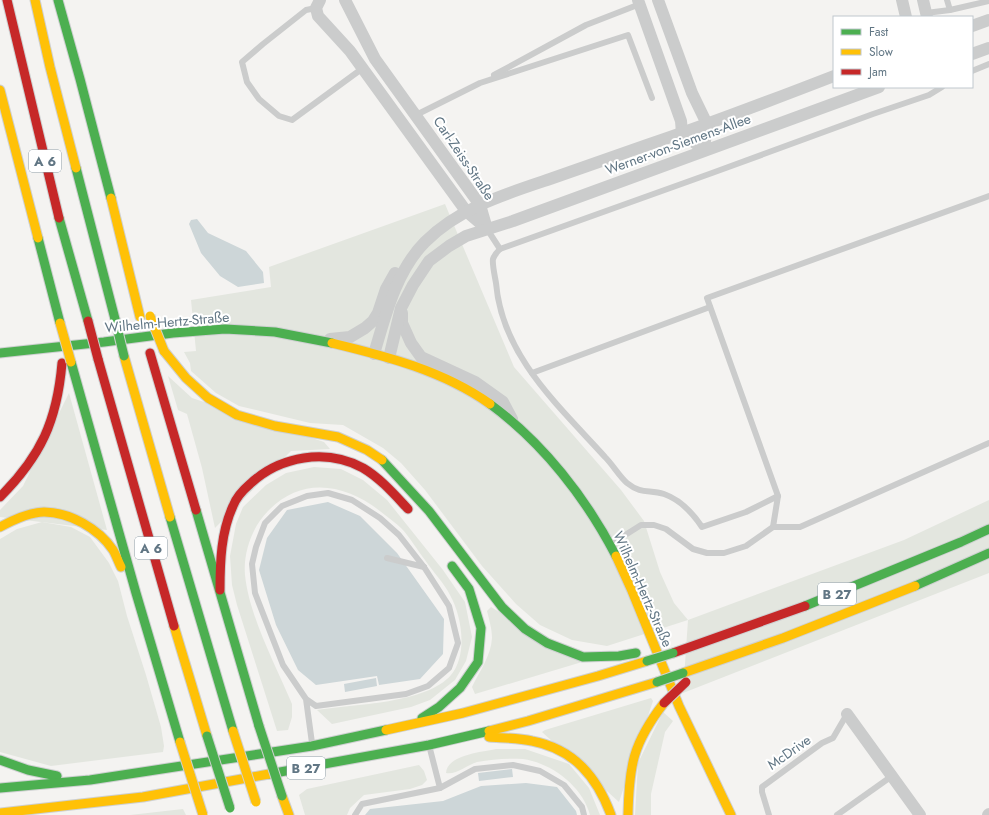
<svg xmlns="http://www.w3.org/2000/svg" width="989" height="815" font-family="Jost,sans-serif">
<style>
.green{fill:#e3e6df}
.water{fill:#cdd6d8}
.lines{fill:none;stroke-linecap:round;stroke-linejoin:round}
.fast-casing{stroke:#ced0d1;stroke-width:11}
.slow-casing{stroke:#ced0d1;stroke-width:11}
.jam-casing{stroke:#ced0d1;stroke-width:11}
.lane{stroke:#cbcccc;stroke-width:6}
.street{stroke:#cbcccc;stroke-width:12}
.fast{stroke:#4caf50;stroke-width:9}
.slow{stroke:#ffc107;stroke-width:9}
.jam{stroke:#c62828;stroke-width:9}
.fast-bridge-casing{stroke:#d0d1d1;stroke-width:11;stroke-linecap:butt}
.slow-bridge-casing{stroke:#d0d1d1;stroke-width:11;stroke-linecap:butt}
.jam-bridge-casing{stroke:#d0d1d1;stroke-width:11;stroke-linecap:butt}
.fast-bridge{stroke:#4caf50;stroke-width:9}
.slow-bridge{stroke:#ffc107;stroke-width:9}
.jam-bridge{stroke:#c62828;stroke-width:9}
.labels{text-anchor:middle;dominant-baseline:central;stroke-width:4;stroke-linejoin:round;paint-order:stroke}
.shield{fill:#fff;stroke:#909fa9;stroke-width:1}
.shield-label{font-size:13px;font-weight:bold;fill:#617684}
.street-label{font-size:14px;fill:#617684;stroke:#fff}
</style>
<rect width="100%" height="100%" fill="#f4f3f1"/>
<g class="green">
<path d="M445 204 514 367 621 490 644 521 660 572 674 603 688 620 904 540 989 500V573L683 693 688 620 607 646 572 640 540 625 516 604 482 566 425 490 401 463 383 448 343 425 310 423 239 406 216 393 191 371 190 363 184 352 196 351 191 300 271 287 269 267Z"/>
<path d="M168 376 192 398 324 442 330 449 291 451 215 528 202 468 187 414 178 410Z"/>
<path d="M69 393 107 530 0 517V510L23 486Z"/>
<path d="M314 467 341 469 363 480 387 500 443 570 465 602 472 637 466 661 455 680 430 700 411 707 332 724 317 710C354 704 426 704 451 675 468 655 462 616 450 595 444 583 433 572 425 560 417 550 410 537 401 528 396 523 390 519 385 515 349 485 304 474 268 511 252 527 243 553 245 575 249 616 276 666 292 704V717L288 730 277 731 237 605 232 585 230 556 236 524 243 507 266 485 286 473Z"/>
<path d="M42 522 71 527 90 537 109 563 118 581 127 616 146 675 161 727 164 746 163 752 51 766 0 752V539L17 529Z"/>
<path d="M491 607 582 662 475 694 472 687C479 672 491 656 492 638 492 629 489 619 487 611Z"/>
<path d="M651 698 653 701 619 802 542 732 545 730Z"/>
<path d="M663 712 673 721 665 732 651 794V815H635L638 763Z"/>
<path d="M496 749H525L569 764 589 788 600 815H590C583 787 552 763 523 759 508 758 492 759 477 762 467 765 456 775 446 773 447 755 482 752 496 749Z"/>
<path d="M419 765 424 771 427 780 422 785 410 789 364 795 350 808 347 815H305L299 795 307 789Z"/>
<path d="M183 809 186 815H130Z"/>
</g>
<g class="water">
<path d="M197 219 208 233 246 251 263 272 264 283 238 287 220 276 201 253 189 224 191 220Z"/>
<path d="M328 502 360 516 397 553 444 619 443 654 420 679 379 685 377 676 316 685 298 670 276 625 259 570 267 538 287 510Z"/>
<path d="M376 678 377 686 345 692 344 684Z"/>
<path d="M512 769 513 777 479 781 478 773Z"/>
<path d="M526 783 557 787 576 811 577 815H365L370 809 443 801 481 786Z"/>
</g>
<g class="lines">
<defs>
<g id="fast">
<path d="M58 0 80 79 111 198"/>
<path d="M76 168 115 319"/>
<path d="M59 218 88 321"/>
<path d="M38 238 60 323"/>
<path d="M0 353 104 342 173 333 225 329 275 332 332 343"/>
<path d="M71 362 136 593 180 742"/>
<path d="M490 404C543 443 586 498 616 556"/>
<path d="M382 460 429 511 502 607 525 629 547 643 583 657 619 656 636 653"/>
<path d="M196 510 259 726"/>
<path d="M170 517 233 731"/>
<path d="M915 586 989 553"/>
<path d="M805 606 961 542 989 529"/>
<path d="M422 718 439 707 460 688 478 662 481 628 469 589 452 566"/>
<path d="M0 760 28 770 57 776"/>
<path d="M269 774 429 745 489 731"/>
<path d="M0 788 90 780 312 746 386 730"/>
</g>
<g id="slow">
<path d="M35 0 50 67 76 168"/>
<path d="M0 90 38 238"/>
<path d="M111 198 140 317"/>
<path d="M332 343C386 356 444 371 490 404"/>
<path d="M164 351 186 378 208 398 237 415 275 426 338 437 367 450 382 460"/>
<path d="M124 356 170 517"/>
<path d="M0 527C13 520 29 512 44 512 70 512 99 529 113 550 116 555 118 561 121 567"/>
<path d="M616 556 632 591 679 706 731 815"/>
<path d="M174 626 207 736"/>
<path d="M683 673 783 638 915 586"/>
<path d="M386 730 463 713 598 676 647 661"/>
<path d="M489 731 528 721 657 682"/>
<path d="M489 737C503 738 518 738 532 741 574 749 597 777 611 815"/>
<path d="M282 796 289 815"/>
<path d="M0 813 143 797 269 774"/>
<path d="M628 815C629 765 633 743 664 703"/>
</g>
<g id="jam">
<path d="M7 0 59 218"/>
<path d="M150 353 196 510"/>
<path d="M98 359 174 626"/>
<path d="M0 497C41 456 57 421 62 363"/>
<path d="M220 590C220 562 221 532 233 506 236 498 243 490 250 484 280 456 326 448 363 468 380 478 394 494 408 509"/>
<path d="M673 653 805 606"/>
</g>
</defs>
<use href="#fast" class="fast-casing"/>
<use href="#slow" class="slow-casing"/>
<use href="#jam" class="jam-casing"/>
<g class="lane">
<path d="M947 0 950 10"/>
<path d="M316 8 306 10 263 44 242 62 247 82 259 99 279 116 292 120 363 68"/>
<path d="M926 13 950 10 989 1"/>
<path d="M972 71 989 64"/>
<path d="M494 75 586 25 640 4"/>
<path d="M416 115 480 83 628 35 652 98"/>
<path d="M487 229 500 249 712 173 873 114 929 95 942 87"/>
<path d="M500 249C498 251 494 256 493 259 492 264 495 277 496 283 502 356 559 406 605 457 613 465 619 476 627 483 642 495 649 489 664 494 681 500 692 512 702 527L746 512 778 496"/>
<path d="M532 373 710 307"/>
<path d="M773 527 778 496 707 298 989 196"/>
<path d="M611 544 641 525H654L666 529 693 549 707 553H724L746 546 773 527H800L989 443"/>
<path d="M387 558 424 567"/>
<path d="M306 699 316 706 406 694 428 686 449 668 458 643 449 606 424 567 399 535 380 518 352 500 328 493 307 496 282 506 265 523 256 547 252 564 255 593 283 665 306 699 312 743"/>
<path d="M430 749 440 788"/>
<path d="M355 815 362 804 440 788 475 769 513 765 540 771 564 785 582 807 584 815"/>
<path d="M769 815 762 792V787L822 743 833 738 847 714"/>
<path d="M837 815 892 776"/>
</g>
<g class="street">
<path d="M320 0 316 8 318 16 350 51 466 211 487 229"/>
<path d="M345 0 375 59 480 205 487 229"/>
<path d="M638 0 681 121 682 133 704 150 707 124 692 93 658 0"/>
<path d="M902 0 906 17"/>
<path d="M923 0 927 17"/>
<path d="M972 26 989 20"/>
<path d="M972 54 989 48"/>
<path d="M402 313V323L411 343 421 357 475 382 503 402 512 419"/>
<path d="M330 339 350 337 365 328 373 321 378 313 386 289 395 273"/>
<path d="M374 354C385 317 396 271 425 242 459 208 505 194 550 179 582 168 615 156 647 145 710 124 772 100 834 76"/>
<path d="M389 358 401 308 413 285 429 261 449 246 466 236 513 221 879 87"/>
<path d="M847 714 920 815"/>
<path d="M988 815 989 814"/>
</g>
<use href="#fast" class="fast"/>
<use href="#slow" class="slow"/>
<use href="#jam" class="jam"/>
<defs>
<g id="fast-bridge">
<path d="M115 319 124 356"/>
<path d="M647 661 673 653"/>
<path d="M657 682 683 673"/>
<path d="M259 726 282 796"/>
<path d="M207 736 230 808"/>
</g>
<g id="slow-bridge">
<path d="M150 316 164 351"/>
<path d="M60 323 71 362"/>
<path d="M233 731 256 802"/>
<path d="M180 742 203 815"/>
</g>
<g id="jam-bridge">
<path d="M88 321 98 359"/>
<path d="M664 703 686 682"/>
</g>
</defs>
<use href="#fast-bridge" class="fast-bridge-casing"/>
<use href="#slow-bridge" class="slow-bridge-casing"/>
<use href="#jam-bridge" class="jam-bridge-casing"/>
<use href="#fast-bridge" class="fast-bridge"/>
<use href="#slow-bridge" class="slow-bridge"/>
<use href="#jam-bridge" class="jam-bridge"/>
</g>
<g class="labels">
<g class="shield">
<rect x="29" y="150" width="32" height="22" rx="3"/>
<rect x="135" y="537" width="32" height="22" rx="3"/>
<rect x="818" y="583" width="38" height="22" rx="3"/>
<rect x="287" y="757" width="38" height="22" rx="3"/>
</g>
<g class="shield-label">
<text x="45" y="161">A 6</text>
<text x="151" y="548">A 6</text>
<text x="837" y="594">B 27</text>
<text x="306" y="768">B 27</text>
</g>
<g class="street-label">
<text transform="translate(678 144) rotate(-20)">Werner-von-Siemens-Allee</text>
<text transform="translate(464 158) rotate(56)">Carl-Zeiss-Straße</text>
<text transform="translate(167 322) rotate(-5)">Wilhelm-Hertz-Straße</text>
<text transform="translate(643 589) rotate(66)">Wilhelm-Hertz-Straße</text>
<text transform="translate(789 752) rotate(-35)">McDrive</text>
</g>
</g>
<rect x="833" y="16" width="140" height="72" fill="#ffffff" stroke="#c0c8ce"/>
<rect x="841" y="29" width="20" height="6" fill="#4caf50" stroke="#c0c8ce"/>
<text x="869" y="36" font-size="12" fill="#617684">Fast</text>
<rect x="841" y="49" width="20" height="6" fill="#ffc107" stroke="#c0c8ce"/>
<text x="869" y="56" font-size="12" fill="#617684">Slow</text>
<rect x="841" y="69" width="20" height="6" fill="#c62828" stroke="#c0c8ce"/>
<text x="869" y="76" font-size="12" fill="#617684">Jam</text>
</svg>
